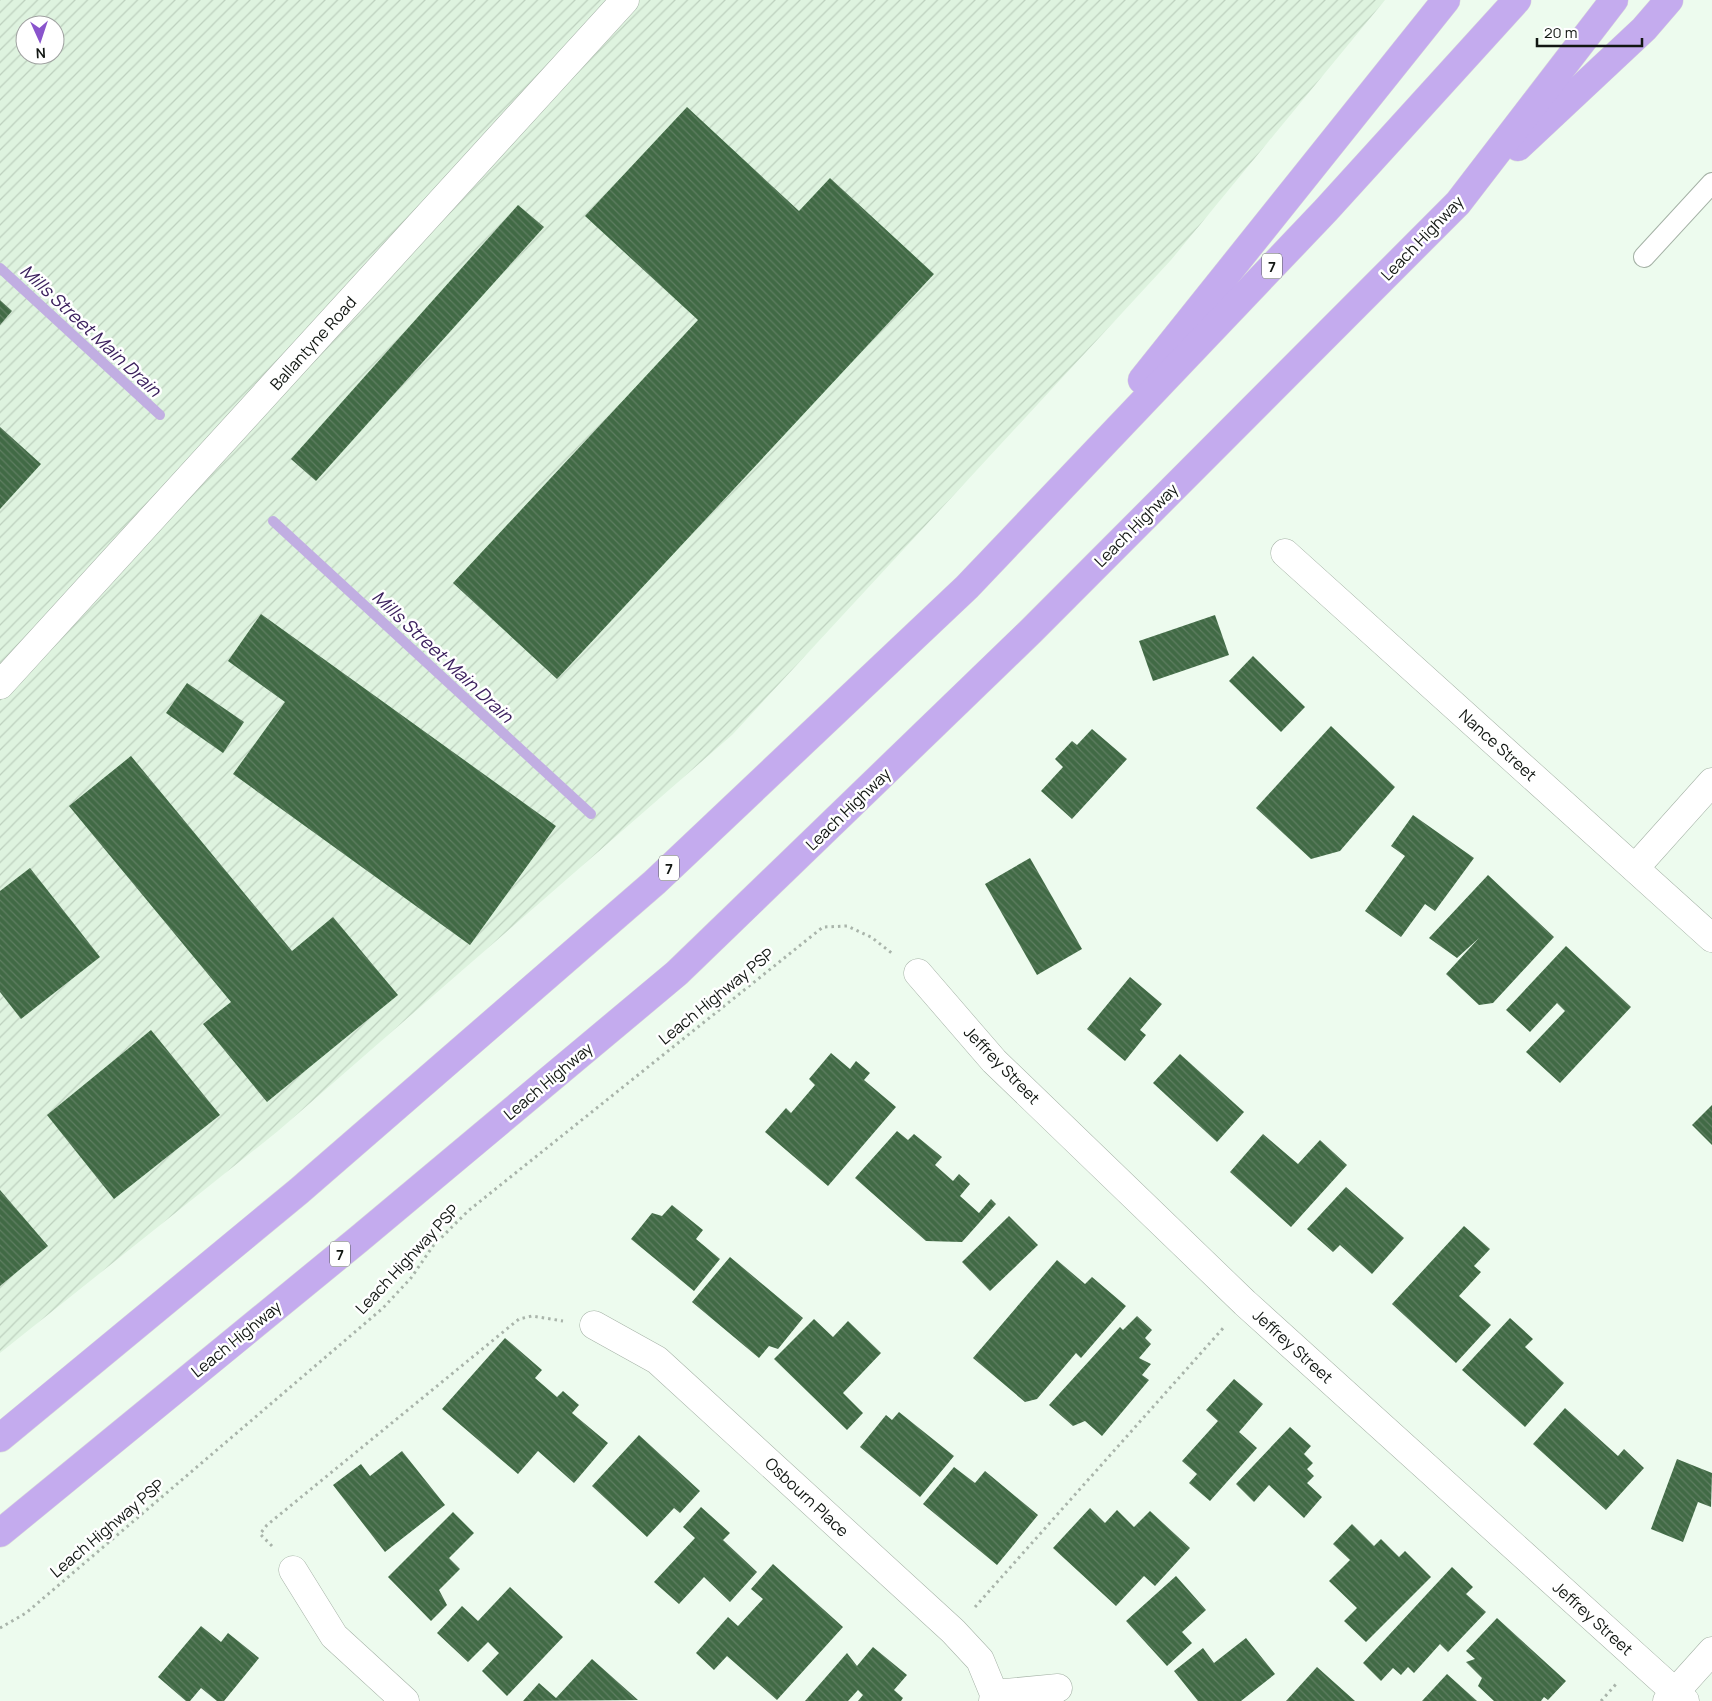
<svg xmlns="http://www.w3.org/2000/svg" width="1712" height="1701" font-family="Manrope,sans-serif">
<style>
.industrial{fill:url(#industrial-furrows);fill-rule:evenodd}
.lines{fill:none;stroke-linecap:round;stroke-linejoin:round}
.stream{stroke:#c1aee2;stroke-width:10}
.building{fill:url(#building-back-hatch)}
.lane-casing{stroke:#a5b2a6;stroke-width:22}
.street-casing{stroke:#a5b2a6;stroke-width:29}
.highway-casing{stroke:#d9dad9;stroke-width:29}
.path{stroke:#a9b4aa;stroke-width:3;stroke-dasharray:2.5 4;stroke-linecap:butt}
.lane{stroke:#fff;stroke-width:20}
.street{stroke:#fff;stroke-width:28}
.highway{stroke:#c4abee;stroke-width:28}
.labels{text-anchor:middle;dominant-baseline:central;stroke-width:5;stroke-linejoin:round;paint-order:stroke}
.shield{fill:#fff;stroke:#595d5a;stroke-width:1}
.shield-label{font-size:15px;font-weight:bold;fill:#121713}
.street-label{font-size:16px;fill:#121713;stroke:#fff}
.water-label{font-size:18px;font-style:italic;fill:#3c215e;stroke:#fff}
</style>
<defs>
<pattern id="industrial-furrows" width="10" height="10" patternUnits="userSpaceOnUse" patternTransform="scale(1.25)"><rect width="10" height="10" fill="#def3df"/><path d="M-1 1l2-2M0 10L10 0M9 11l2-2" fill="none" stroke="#bdd0be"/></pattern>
<pattern id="building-back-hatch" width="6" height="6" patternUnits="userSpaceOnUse" patternTransform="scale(1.25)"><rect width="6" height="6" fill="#416a45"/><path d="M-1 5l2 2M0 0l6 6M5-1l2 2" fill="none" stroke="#5f7e62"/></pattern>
</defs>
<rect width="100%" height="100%" fill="#edfbee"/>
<path class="industrial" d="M0 0H1385L1171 260 732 735 278 1131 0 1353ZM25 25H55V55H25Z"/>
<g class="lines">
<g class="stream">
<path d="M0 268 160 415"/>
<path d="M273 521 591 814"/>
</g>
</g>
<g class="building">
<path d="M687 107 799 211 830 178 934 274 557 679 453 583 698 320 585 216Z"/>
<path d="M518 205 544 227 316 481 291 459Z"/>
<path d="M0 300 12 311 0 325Z"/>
<path d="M0 427 41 464 0 509Z"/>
<path d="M261 614 556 826 470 945 233 774 285 702 228 661Z"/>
<path d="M1215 615 1229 655 1153 681 1139 641Z"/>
<path d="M1253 656 1305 707 1281 732 1229 681Z"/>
<path d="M187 683 244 722 223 753 166 713Z"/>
<path d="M1331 726 1395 787 1340 851 1311 859 1256 808Z"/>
<path d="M1092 729 1127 759 1072 819 1041 791 1063 767 1055 759 1072 741 1077 745Z"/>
<path d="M131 756 292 951 333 917 398 995 267 1102 203 1024 231 1002 69 806Z"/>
<path d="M1413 815 1474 858 1435 911 1425 904 1401 937 1365 911 1405 856 1391 846Z"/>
<path d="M1030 858 1082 949 1037 975 985 884Z"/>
<path d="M30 868 100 957 21 1019 0 992V891Z"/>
<path d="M1488 875 1554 937 1493 1003 1479 1005 1446 974 1479 938 1457 958 1429 938Z"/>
<path d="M1566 946 1631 1007 1560 1083 1526 1052 1565 1011 1557 1003 1530 1032 1506 1010Z"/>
<path d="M1130 977 1162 1004 1140 1030 1146 1035 1125 1061 1087 1029Z"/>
<path d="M151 1030 220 1115 114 1199 47 1115Z"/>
<path d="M831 1053 850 1069 856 1061 870 1073 864 1080 896 1107 828 1186 765 1132 786 1108 791 1113 815 1085 809 1079Z"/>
<path d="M1180 1054 1244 1112 1217 1142 1153 1083Z"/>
<path d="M1712 1105V1145L1692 1125Z"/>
<path d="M897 1131 908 1140 914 1134 942 1157 935 1165 953 1181 959 1174 970 1184 960 1196 979 1213 991 1199 996 1204 962 1242 926 1241 855 1178Z"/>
<path d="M1263 1134 1298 1164 1320 1140 1347 1165 1291 1227 1230 1172Z"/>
<path d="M1346 1187 1404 1238 1372 1274 1340 1245 1333 1252 1307 1229Z"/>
<path d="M0 1190 48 1246 0 1286Z"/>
<path d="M672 1205 703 1230 696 1239 720 1259 694 1291 631 1239 652 1213 662 1216Z"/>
<path d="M1009 1216 1038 1245 990 1291 962 1262Z"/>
<path d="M1464 1226 1490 1249 1474 1266 1481 1272 1459 1296 1491 1325 1456 1363 1392 1304Z"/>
<path d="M730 1257 803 1318 778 1349 769 1346 759 1358 692 1302Z"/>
<path d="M1057 1260 1085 1284 1092 1277 1126 1306 1081 1358 1076 1353 1037 1399 1025 1402 973 1358Z"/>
<path d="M1137 1316 1152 1330 1145 1338 1151 1344 1139 1358 1151 1364 1142 1375 1149 1380 1102 1436 1085 1421 1073 1426 1049 1405 1120 1327 1123 1330Z"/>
<path d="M1510 1318 1533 1339 1525 1347 1564 1383 1525 1427 1462 1370Z"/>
<path d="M814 1319 833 1337 848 1321 881 1353 843 1393 863 1413 847 1430 774 1359Z"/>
<path d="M505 1338 542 1370 535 1378 557 1397 563 1391 579 1405 572 1413 608 1443 574 1483 538 1451 518 1474 442 1409Z"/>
<path d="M1234 1379 1263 1404 1239 1432 1257 1448 1210 1501 1189 1483 1197 1474 1182 1461 1218 1421 1206 1410Z"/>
<path d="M1565 1408 1618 1456 1624 1449 1644 1468 1606 1510 1533 1444Z"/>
<path d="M899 1412 954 1456 920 1497 860 1447 886 1415 892 1420Z"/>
<path d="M1290 1427 1311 1446 1304 1454 1313 1463 1307 1469 1314 1476 1307 1483 1322 1497 1304 1518 1269 1485 1254 1502 1236 1484Z"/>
<path d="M639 1435 700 1491 680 1513 674 1508 647 1537 592 1486Z"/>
<path d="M402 1451 445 1505 385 1552 333 1485 361 1464 370 1476Z"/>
<path d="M1677 1459 1712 1473 1711 1507 1698 1502 1683 1542 1651 1529Z"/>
<path d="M954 1467 975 1483 985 1471 1038 1515 997 1565 923 1504Z"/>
<path d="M701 1507 730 1533 723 1540 757 1572 730 1602 704 1577 679 1604 654 1582 695 1538 683 1527Z"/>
<path d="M1090 1508 1105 1523 1117 1510 1134 1527 1150 1511 1190 1548 1155 1586 1144 1576 1116 1606 1053 1548Z"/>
<path d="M453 1512 474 1533 449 1558 460 1569 439 1590 447 1605 431 1621 388 1577Z"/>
<path d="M1352 1524 1374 1546 1381 1539 1399 1557 1405 1551 1431 1577 1366 1642 1344 1621 1357 1608 1329 1581 1350 1560 1333 1544Z"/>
<path d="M773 1564 843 1627 777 1700 727 1656 714 1670 696 1653 728 1617 738 1626 763 1599 751 1589Z"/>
<path d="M1452 1567 1473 1587 1466 1594 1486 1612 1448 1652 1440 1644 1414 1673 1408 1667 1401 1675 1393 1668 1381 1681 1363 1663Z"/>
<path d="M1176 1576 1206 1610 1182 1632 1192 1643 1167 1666 1126 1621Z"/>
<path d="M510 1587 563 1637 507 1696 482 1671 499 1653 488 1642 468 1662 437 1633 462 1606 478 1621Z"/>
<path d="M1497 1618 1566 1681 1548 1700 1544 1697 1541 1701H1494L1478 1686 1482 1678 1466 1662 1475 1659 1466 1651Z"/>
<path d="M201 1626 221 1642 228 1633 259 1658 224 1701H217L201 1688 190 1701H186L158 1677Z"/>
<path d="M1246 1638 1275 1674 1241 1701H1198L1174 1671 1203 1648 1214 1663Z"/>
<path d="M873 1647 907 1675 894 1690 903 1698 901 1701H858L863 1695 858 1690 848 1701H805L847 1653 857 1666Z"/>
<path d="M592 1659 638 1700 523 1701 539 1683 556 1698Z"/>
<path d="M1317 1667 1355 1701H1286Z"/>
<path d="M1447 1674 1477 1701H1422Z"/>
</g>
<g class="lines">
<defs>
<path id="lane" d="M1644 257 1712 183"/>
<g id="street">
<path d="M1285 553 1712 938"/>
<path d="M0 685 625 0"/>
<path d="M1635 868 1712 782"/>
<path d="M918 973 994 1061 1245 1303 1685 1701"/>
<path d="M594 1325 657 1360 953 1631 980 1660 994 1694 993 1701"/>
<path d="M293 1570 334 1636 405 1701"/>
<path d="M994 1694 1058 1688"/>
<path d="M1667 1701 1712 1651"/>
</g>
<g id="highway">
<path d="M1518 147 1644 29 1669 0"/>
<path d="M1142 380 1446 0"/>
<path d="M0 1438 299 1191 655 882 967 587 1326 210 1517 0"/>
<path d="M0 1533 359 1239 677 973 1031 631 1458 203 1614 0"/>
</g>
</defs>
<use href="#lane" class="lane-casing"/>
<use href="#street" class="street-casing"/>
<use href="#highway" class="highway-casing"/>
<g class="path">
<path d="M272 1546 260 1534 267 1525 519 1319 532 1316 563 1321"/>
<path d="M975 1607 1225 1326"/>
<path d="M0 1628 26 1613 383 1308 411 1278 433 1246 468 1211 823 927 847 926 871 937 893 954"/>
<path d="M1601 1701 1617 1683"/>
</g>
<use href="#lane" class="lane"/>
<use href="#street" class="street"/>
<use href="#highway" class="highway"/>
</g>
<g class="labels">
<g class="shield">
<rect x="1262" y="253.5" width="20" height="25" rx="4"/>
<rect x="659" y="855.5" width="20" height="25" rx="4"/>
<rect x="330" y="1241.5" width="20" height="25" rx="4"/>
</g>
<g class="shield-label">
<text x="1272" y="266">7</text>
<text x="669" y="868">7</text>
<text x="340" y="1254">7</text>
</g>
<g class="street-label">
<text transform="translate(1422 238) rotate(-46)">Leach Highway</text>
<text transform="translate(313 343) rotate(-48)">Ballantyne Road</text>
<text transform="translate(1136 525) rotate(-45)">Leach Highway</text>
<text transform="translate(1498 745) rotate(42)">Nance Street</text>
<text transform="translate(848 809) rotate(-44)">Leach Highway</text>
<text transform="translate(716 996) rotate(-39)">Leach Highway PSP</text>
<text transform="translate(1002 1065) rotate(46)">Jeffrey Street</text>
<text transform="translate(548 1081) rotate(-40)">Leach Highway</text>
<text transform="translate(407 1259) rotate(-47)">Leach Highway PSP</text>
<text transform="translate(236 1339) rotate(-39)">Leach Highway</text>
<text transform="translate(1293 1346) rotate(42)">Jeffrey Street</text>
<text transform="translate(807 1497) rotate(43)">Osbourn Place</text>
<text transform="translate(107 1528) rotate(-40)">Leach Highway PSP</text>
<text transform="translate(1593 1618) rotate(42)">Jeffrey Street</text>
</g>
<g class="water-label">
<text transform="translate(91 330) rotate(43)">Mills Street Main Drain</text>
<text transform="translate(443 656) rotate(43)">Mills Street Main Drain</text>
</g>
</g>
<g transform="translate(40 40) rotate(177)"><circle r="24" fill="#ffffff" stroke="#a0a2a1"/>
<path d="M0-4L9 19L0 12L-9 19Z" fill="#8954cc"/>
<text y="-8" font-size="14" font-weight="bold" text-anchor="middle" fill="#121713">N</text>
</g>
<path d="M1537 38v8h105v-8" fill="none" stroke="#121713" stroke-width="2.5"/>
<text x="1544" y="38" font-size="15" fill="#121713" stroke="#ffffff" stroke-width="4" paint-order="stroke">20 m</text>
</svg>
